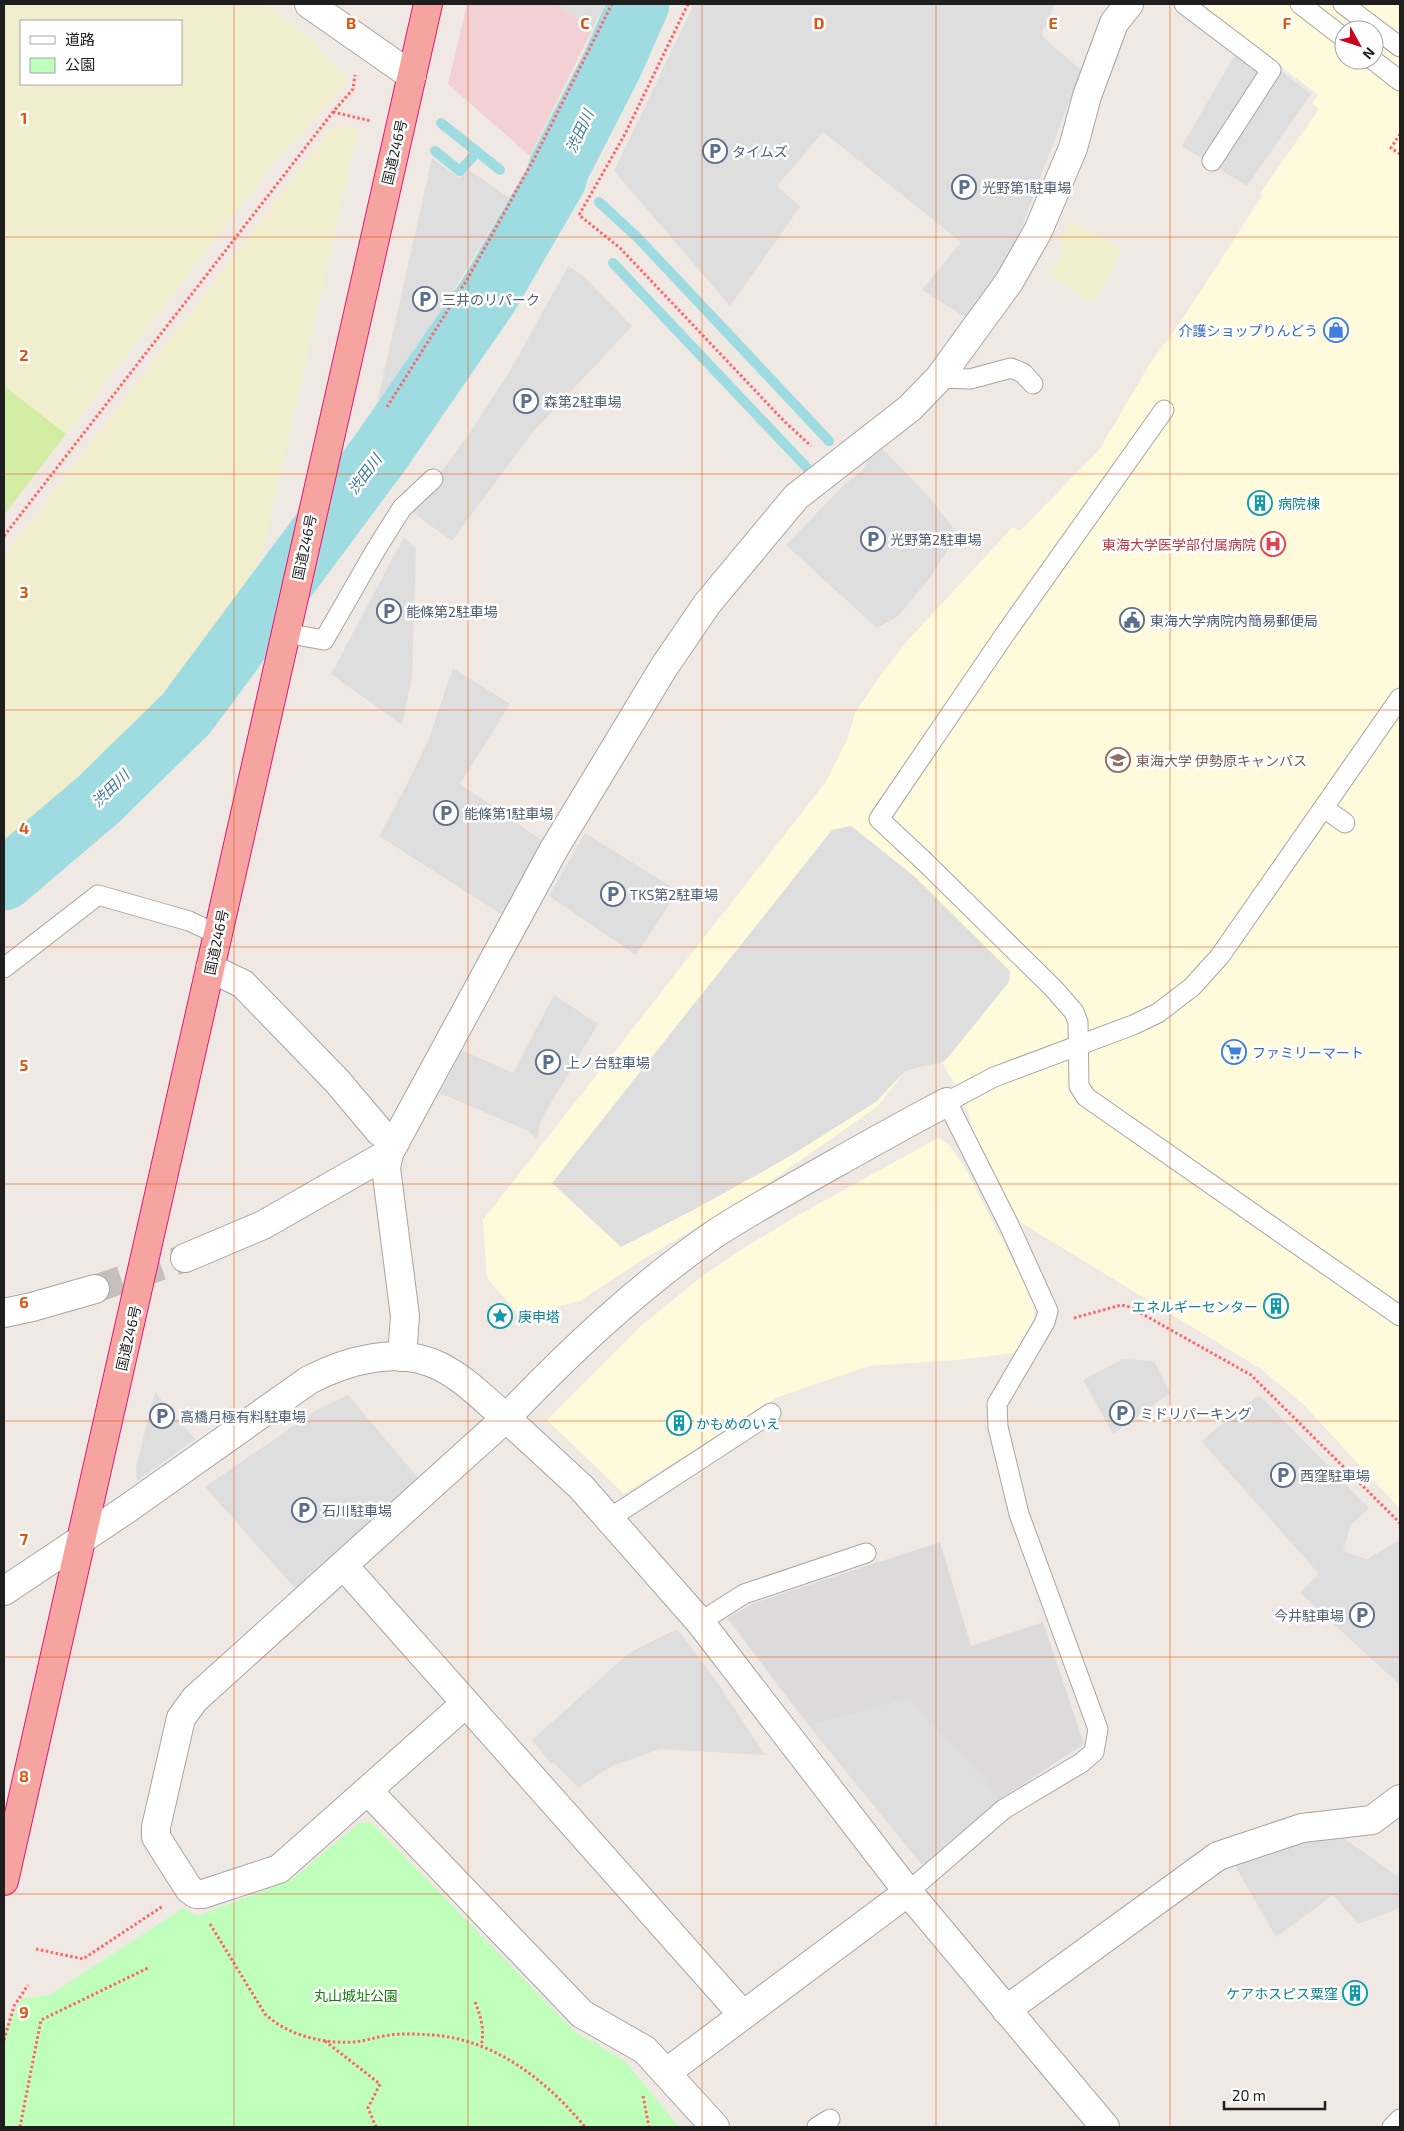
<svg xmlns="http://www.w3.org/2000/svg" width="1404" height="2131" font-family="'Exo 2','Noto Sans JP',sans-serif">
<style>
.residential{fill:#dcdadb}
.commercial{fill:#f2d0d4}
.education{fill:#fffadc;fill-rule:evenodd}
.farmland{fill:#f0eecc;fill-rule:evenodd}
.grass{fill:#d3eea4}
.park{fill:#c0febb}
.parking{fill:#dedede}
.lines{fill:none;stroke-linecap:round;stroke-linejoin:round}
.stream{stroke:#9fdce1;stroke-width:10}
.river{stroke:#9fdce1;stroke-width:61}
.minor-tunnel{stroke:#c6c0bc;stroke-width:28;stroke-dasharray:28 14;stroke-linecap:butt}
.service-casing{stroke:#a5a5a5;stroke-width:21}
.minor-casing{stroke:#a5a5a5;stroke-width:30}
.tertiary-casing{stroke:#a5a5a5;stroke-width:30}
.trunk-casing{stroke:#e8167c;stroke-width:30}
.path{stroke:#ff646b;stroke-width:3;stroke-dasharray:2.5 2.5;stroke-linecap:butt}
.service{stroke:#fff;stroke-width:19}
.minor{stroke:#fff;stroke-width:28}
.tertiary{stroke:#fff;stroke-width:28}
.trunk{stroke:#f6a4a0;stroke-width:28}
.grid{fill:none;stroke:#de560d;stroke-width:1;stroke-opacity:0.55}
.labels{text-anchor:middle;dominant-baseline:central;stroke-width:5;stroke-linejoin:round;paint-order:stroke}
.service-label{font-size:14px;fill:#4e5e75;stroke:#fff;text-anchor:start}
.street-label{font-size:14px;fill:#1e1e1e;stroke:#fff}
.shop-label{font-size:14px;fill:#366cbe;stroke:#fff;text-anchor:end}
.culture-label{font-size:14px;fill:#0d838f;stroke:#fff;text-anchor:start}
.health-label{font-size:14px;fill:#be3a42;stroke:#fff;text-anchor:end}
.education-label{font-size:14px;fill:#785e54;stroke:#fff;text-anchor:start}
.park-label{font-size:14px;fill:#0b8502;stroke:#fff}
.water-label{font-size:15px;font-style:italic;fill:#3b7a9c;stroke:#fff}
.grid-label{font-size:16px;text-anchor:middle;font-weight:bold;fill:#de560d;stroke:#fff;stroke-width:5;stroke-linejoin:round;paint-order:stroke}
</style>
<rect width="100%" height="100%" fill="#f0e9e3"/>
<path class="residential" d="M940 1542 971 1646 1043 1622 1084 1744 999 1800 982 1778 908 1699 809 1726 727 1618 757 1602Z"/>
<path class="commercial" d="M467 4H557L592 30 530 156 448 84Z"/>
<g class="education">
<path d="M1201 4H1400V1509L1303 1404 1261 1369 1020 1222 974 1142 969 1113 942 1061 905 1071 877 1107 755 1192 642 1260 578 1302 519 1315 487 1278 483 1220 825 783 848 737 855 713 877 680 908 640 1013 527 1020 531 1099 450 1151 362 1179 324 1262 196 1260 194 1319 109 1312 103 1318 95ZM1344 30H1374V60H1344Z"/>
<path d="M938 1138 949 1145 965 1168 1033 1300 1034 1318 1015 1353 957 1360 869 1366 778 1397 624 1494 547 1420 642 1325 700 1278 742 1249 802 1213Z"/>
</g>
<g class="farmland">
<path d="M4 4H265L305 34 348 79 320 113 276 160 66 434 4 386ZM21 21H181V84H21Z"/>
<path d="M346 125 358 129 262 555 215 632 184 672 107 752 4 844V557L331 128Z"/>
<path d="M1071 220 1121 250 1102 290 1092 303 1049 274 1063 253 1061 238Z"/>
</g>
<path class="grass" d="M4 386 66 434 4 515Z"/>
<path class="park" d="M371 1822 574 2031 625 2061 679 2127H4V2034L21 1999 50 1995 183 1908 197 1916 290 1881 359 1823Z"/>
<g class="parking">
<path d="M557 4H605L592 30Z"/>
<path d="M694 4H1055L1042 33 1044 38 1081 70 1007 266 968 319 922 290 961 242 823 132 777 186 800 207 730 306 614 171Z"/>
<path d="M1243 41 1311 94 1247 186 1182 146Z"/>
<path d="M432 158 459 178 469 170 509 198 387 402 378 399Z"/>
<path d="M568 266 583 276 632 326 532 433 452 541 412 512 469 434 511 369Z"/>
<path d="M883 449 930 498 958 534 929 579 898 616 877 628 786 545 844 485 864 469 868 460Z"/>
<path d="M404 537 416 549 412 677 402 725 331 674Z"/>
<path d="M453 668 510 704 460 784 547 844 504 916 379 836 404 790 428 741Z"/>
<path d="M851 826 914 876 1010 971 1009 982 945 1061 905 1071 877 1101 792 1155 699 1207 621 1247 552 1183 832 830Z"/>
<path d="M585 833 678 891 636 955 549 896Z"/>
<path d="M554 995 598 1024 541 1120 537 1139 528 1131 440 1093 462 1050 513 1073Z"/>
<path d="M1123 1359 1154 1361 1170 1393 1113 1434 1083 1380Z"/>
<path d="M155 1392 195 1439 137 1481 136 1467Z"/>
<path d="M348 1395 418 1478 296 1589 205 1487 318 1409Z"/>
<path d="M1259 1395 1369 1508 1351 1525 1343 1551 1367 1559 1398 1541 1400 1542V1685L1300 1593 1319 1574 1201 1441Z"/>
<path d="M677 1629 713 1676 765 1755 660 1749 612 1766 578 1788 554 1763 551 1764 532 1740 629 1653Z"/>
<path d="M908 1699 982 1778 999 1800 922 1865 809 1726Z"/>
<path d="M1335 1832 1400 1878V1908L1358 1924 1333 1895 1276 1937 1233 1862Z"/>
</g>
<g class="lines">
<g class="stream">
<path d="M441 123 500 170"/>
<path d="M435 151 460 171 477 152"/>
<path d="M556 179 579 188"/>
<path d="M599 202 638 238 829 441"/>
<path d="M613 263 810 471"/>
</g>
<path class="river" d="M4 880 98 800 186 714 382 450 488 296 556 179 559 168 612 65 639 4"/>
<path class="minor-tunnel" d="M95 1289 185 1258"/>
<defs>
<g id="service">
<path d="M1184 4 1271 70 1212 161"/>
<path d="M1300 4 1344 38"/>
<path d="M1343 4 1400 47"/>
<path d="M1373 60 1400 81"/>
<path d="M939 378 970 379 1011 368 1023 373 1033 384"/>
<path d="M1164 410 1005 634 879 819 925 862 1054 989 1074 1012 1078 1022 1079 1086 1086 1097 1400 1316"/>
<path d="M285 633 324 640 375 551 402 508 433 479"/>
<path d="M1324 808 1345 823"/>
<path d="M4 968 98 895 189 921 217 934"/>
<path d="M610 1518 771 1413"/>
<path d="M700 1622 744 1594 866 1553"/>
<path d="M908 1892 1004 1809 1081 1763 1094 1752 1098 1729 1019 1514 998 1427 997 1404 1045 1322 1048 1311 1009 1225 947 1102 994 1077 1133 1025 1158 1013 1192 987 1220 956 1400 698"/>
<path d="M817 2127 830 2119"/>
<path d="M1392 2127 1400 2119"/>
</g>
<g id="minor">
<path d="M309 4 412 76"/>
<path d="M210 968 243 984 337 1081 380 1132 395 1143"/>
<path d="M185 1258 263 1225 389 1153"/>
<path d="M4 1313 32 1307 95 1289"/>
<path d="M402 1357 405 1316 386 1168 389 1153 554 849 664 667 707 604 796 497 910 408 939 378 1009 282 1038 231 1073 148 1087 96 1114 23 1129 4"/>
<path d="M344 1566 743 2015"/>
<path d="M465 1704 279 1869 203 1894H196L189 1889 156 1837V1827L181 1718 195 1699 506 1418 581 1487 700 1622 908 1892 1105 2127"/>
<path d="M368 1791 582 2014 645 2050 715 2127"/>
<path d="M1006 2010 1218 1856 1302 1828 1372 1820 1400 1799"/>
<path d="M667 2072 908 1892"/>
</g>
<path id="tertiary" d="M4 1591 124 1511 309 1380C348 1360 398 1346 439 1366 464 1378 485 1400 506 1418 571 1350 639 1286 716 1233 745 1214 775 1198 804 1181 852 1154 899 1127 947 1102"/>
<path id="trunk" d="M4 1881 428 4"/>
</defs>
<use href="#service" class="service-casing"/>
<use href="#minor" class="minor-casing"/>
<use href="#tertiary" class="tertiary-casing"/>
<use href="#trunk" class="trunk-casing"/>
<g class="path">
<path d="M688 4 625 134 579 215 620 248 784 421 811 446"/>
<path d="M333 112 371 121"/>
<path d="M1400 134 1391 148 1400 154"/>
<path d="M387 407 468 278 534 159 612 4"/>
<path d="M4 536 333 112 353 89 355 75"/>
<path d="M1074 1318 1121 1305 1130 1307 1251 1375 1400 1523"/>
<path d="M210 1924 265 2014C287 2035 323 2044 354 2042 364 2041 373 2038 384 2036 400 2033 417 2034 433 2035 496 2040 547 2081 585 2127"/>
<path d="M36 1949 83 1959 163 1906"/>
<path d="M475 2002C481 2017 485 2030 481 2046"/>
<path d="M4 2040 14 2006 28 1985"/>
<path d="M325 2041 380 2084 368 2108 376 2127"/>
<path d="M643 2096 649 2127"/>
<path d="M20 2127 41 2020 150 1967"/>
</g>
<use href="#service" class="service"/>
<use href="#minor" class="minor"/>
<use href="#tertiary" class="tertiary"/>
<use href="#trunk" class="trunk"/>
</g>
<path class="grid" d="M234 4V2127M468 4V2127M702 4V2127M936 4V2127M1170 4V2127M4 237H1400M4 474H1400M4 710H1400M4 947H1400M4 1184H1400M4 1421H1400M4 1657H1400M4 1894H1400"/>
<defs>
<symbol id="parking-ring" viewBox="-11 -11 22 22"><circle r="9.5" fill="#fff" stroke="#5c6f8a" stroke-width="1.5"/><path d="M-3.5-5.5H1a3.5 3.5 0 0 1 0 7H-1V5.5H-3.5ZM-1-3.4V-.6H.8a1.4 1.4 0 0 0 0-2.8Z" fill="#5c6f8a"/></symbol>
<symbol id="shop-ring" viewBox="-11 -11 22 22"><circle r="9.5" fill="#fff" stroke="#3f7fe0" stroke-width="1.5"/><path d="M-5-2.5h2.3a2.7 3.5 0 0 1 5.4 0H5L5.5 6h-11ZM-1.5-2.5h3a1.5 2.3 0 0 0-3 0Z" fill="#3f7fe0"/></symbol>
<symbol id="building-ring" viewBox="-11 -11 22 22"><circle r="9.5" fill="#fff" stroke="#0f9aa8" stroke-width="1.5"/><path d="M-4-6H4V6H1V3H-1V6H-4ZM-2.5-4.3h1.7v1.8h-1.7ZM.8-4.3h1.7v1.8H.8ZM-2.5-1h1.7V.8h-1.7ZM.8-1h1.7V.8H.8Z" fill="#0f9aa8"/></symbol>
<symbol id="hospital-ring" viewBox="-11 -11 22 22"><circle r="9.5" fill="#fff" stroke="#e0444e" stroke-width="1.5"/><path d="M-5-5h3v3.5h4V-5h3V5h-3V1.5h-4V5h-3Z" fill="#e0444e"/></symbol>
<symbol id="civic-ring" viewBox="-11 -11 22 22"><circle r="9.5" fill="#fff" stroke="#5c6f8a" stroke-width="1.5"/><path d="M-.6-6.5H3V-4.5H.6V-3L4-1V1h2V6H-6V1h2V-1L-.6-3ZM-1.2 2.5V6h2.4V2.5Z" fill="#5c6f8a"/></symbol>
<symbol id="university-ring" viewBox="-11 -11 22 22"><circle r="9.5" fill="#fff" stroke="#8d6e63" stroke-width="1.5"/><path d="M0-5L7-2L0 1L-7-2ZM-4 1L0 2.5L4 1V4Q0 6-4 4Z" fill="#8d6e63"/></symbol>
<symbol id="supermarket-ring" viewBox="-11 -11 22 22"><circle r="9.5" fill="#fff" stroke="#3f7fe0" stroke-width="1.5"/><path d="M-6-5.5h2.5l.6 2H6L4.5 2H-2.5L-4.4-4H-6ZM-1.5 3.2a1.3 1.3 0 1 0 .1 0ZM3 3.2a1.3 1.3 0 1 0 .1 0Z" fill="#3f7fe0"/></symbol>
<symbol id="sight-ring" viewBox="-11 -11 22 22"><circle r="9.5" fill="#fff" stroke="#0f9aa8" stroke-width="1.5"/><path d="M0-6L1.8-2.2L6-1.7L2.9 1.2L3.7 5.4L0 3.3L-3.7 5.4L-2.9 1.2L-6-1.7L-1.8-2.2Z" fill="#0f9aa8"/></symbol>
</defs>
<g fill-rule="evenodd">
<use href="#parking-ring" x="701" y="137" width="28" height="28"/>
<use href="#parking-ring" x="950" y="173" width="28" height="28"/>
<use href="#parking-ring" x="411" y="285" width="28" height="28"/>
<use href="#shop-ring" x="1322" y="316" width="28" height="28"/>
<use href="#parking-ring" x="512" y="387" width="28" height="28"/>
<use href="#building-ring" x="1246" y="489" width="28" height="28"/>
<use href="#parking-ring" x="859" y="525" width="28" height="28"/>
<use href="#hospital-ring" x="1259" y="530" width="28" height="28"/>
<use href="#parking-ring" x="375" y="597" width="28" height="28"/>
<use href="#civic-ring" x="1118" y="606" width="28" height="28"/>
<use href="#university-ring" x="1104" y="746" width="28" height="28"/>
<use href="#parking-ring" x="432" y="799" width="28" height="28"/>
<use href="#parking-ring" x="599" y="880" width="28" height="28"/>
<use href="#supermarket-ring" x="1220" y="1038" width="28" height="28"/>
<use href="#parking-ring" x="534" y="1048" width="28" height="28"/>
<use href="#building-ring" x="1262" y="1292" width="28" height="28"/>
<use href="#sight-ring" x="486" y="1302" width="28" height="28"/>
<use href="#parking-ring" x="1108" y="1399" width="28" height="28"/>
<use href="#parking-ring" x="148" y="1402" width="28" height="28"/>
<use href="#building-ring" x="665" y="1409" width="28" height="28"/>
<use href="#parking-ring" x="1269" y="1461" width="28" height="28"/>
<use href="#parking-ring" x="290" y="1496" width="28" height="28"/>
<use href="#parking-ring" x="1348" y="1601" width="28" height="28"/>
<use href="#building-ring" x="1341" y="1979" width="28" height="28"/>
</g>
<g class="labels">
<g class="service-label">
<text x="732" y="151">タイムズ</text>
<text x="982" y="187">光野第1駐車場</text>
<text x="442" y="299">三井のリパーク</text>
<text x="544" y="401">森第2駐車場</text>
<text x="890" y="539">光野第2駐車場</text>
<text x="406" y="611">能條第2駐車場</text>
<text x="1150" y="620">東海大学病院内簡易郵便局</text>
<text x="464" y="813">能條第1駐車場</text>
<text x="630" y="894">TKS第2駐車場</text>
<text x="566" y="1062">上ノ台駐車場</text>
<text x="1140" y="1413">ミドリパーキング</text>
<text x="180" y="1416">高橋月極有料駐車場</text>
<text x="1300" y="1475">西窪駐車場</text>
<text x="322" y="1510">石川駐車場</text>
<text x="1344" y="1615" text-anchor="end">今井駐車場</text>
</g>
<g class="street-label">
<text transform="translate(394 152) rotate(-77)">国道246号</text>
<text transform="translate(304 547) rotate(-78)">国道246号</text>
<text transform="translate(216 942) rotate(-78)">国道246号</text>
<text transform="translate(128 1338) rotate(-77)">国道246号</text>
</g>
<g class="shop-label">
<text x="1318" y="330">介護ショップりんどう</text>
<text x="1252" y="1052" text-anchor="start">ファミリーマート</text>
</g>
<g class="culture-label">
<text x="1278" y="503">病院棟</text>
<text x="1258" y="1306" text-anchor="end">エネルギーセンター</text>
<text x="518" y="1316">庚申塔</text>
<text x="696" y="1423">かもめのいえ</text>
<text x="1338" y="1993" text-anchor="end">ケアホスピス粟窪</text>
</g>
<g class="health-label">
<text x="1256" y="544">東海大学医学部付属病院</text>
</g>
<g class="education-label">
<text x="1136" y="760">東海大学 伊勢原キャンパス</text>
</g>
<g class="park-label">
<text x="356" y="1995">丸山城址公園</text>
</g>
<g class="water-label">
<text transform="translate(579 131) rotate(-65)">渋田川</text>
<text transform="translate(364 474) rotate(-53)">渋田川</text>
<text transform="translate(110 788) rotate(-44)">渋田川</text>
</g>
</g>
<g class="grid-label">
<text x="351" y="29">B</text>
<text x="585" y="29">C</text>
<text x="819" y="29">D</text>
<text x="1053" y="29">E</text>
<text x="1287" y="29">F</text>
<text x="24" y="124">1</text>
<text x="24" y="361">2</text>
<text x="24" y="598">3</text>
<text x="24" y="834">4</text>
<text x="24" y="1071">5</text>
<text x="24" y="1308">6</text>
<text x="24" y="1545">7</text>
<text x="24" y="1782">8</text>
<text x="24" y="2018">9</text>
</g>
<rect width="1404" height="2131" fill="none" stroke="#1e1e1e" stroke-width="10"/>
<rect x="20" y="20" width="162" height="65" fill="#ffffff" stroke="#a5a5a5"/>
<rect x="30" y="36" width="25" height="8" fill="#ffffff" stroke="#a5a5a5"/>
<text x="65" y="45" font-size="15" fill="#1e1e1e">道路</text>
<rect x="30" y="58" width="25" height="15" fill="#c0febb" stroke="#a5a5a5"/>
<text x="65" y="70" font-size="15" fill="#1e1e1e">公園</text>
<g transform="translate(1359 45) rotate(130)"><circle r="24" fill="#ffffff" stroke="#a5a5a5"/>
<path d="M0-4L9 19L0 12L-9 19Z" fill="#cb001d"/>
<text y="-8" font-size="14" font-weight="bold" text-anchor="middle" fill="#1e1e1e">N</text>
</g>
<path d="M1224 2101v8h101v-8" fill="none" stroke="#1e1e1e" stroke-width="2.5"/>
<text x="1232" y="2101" font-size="15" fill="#1e1e1e" stroke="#ffffff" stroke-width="4" paint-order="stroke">20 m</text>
</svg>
